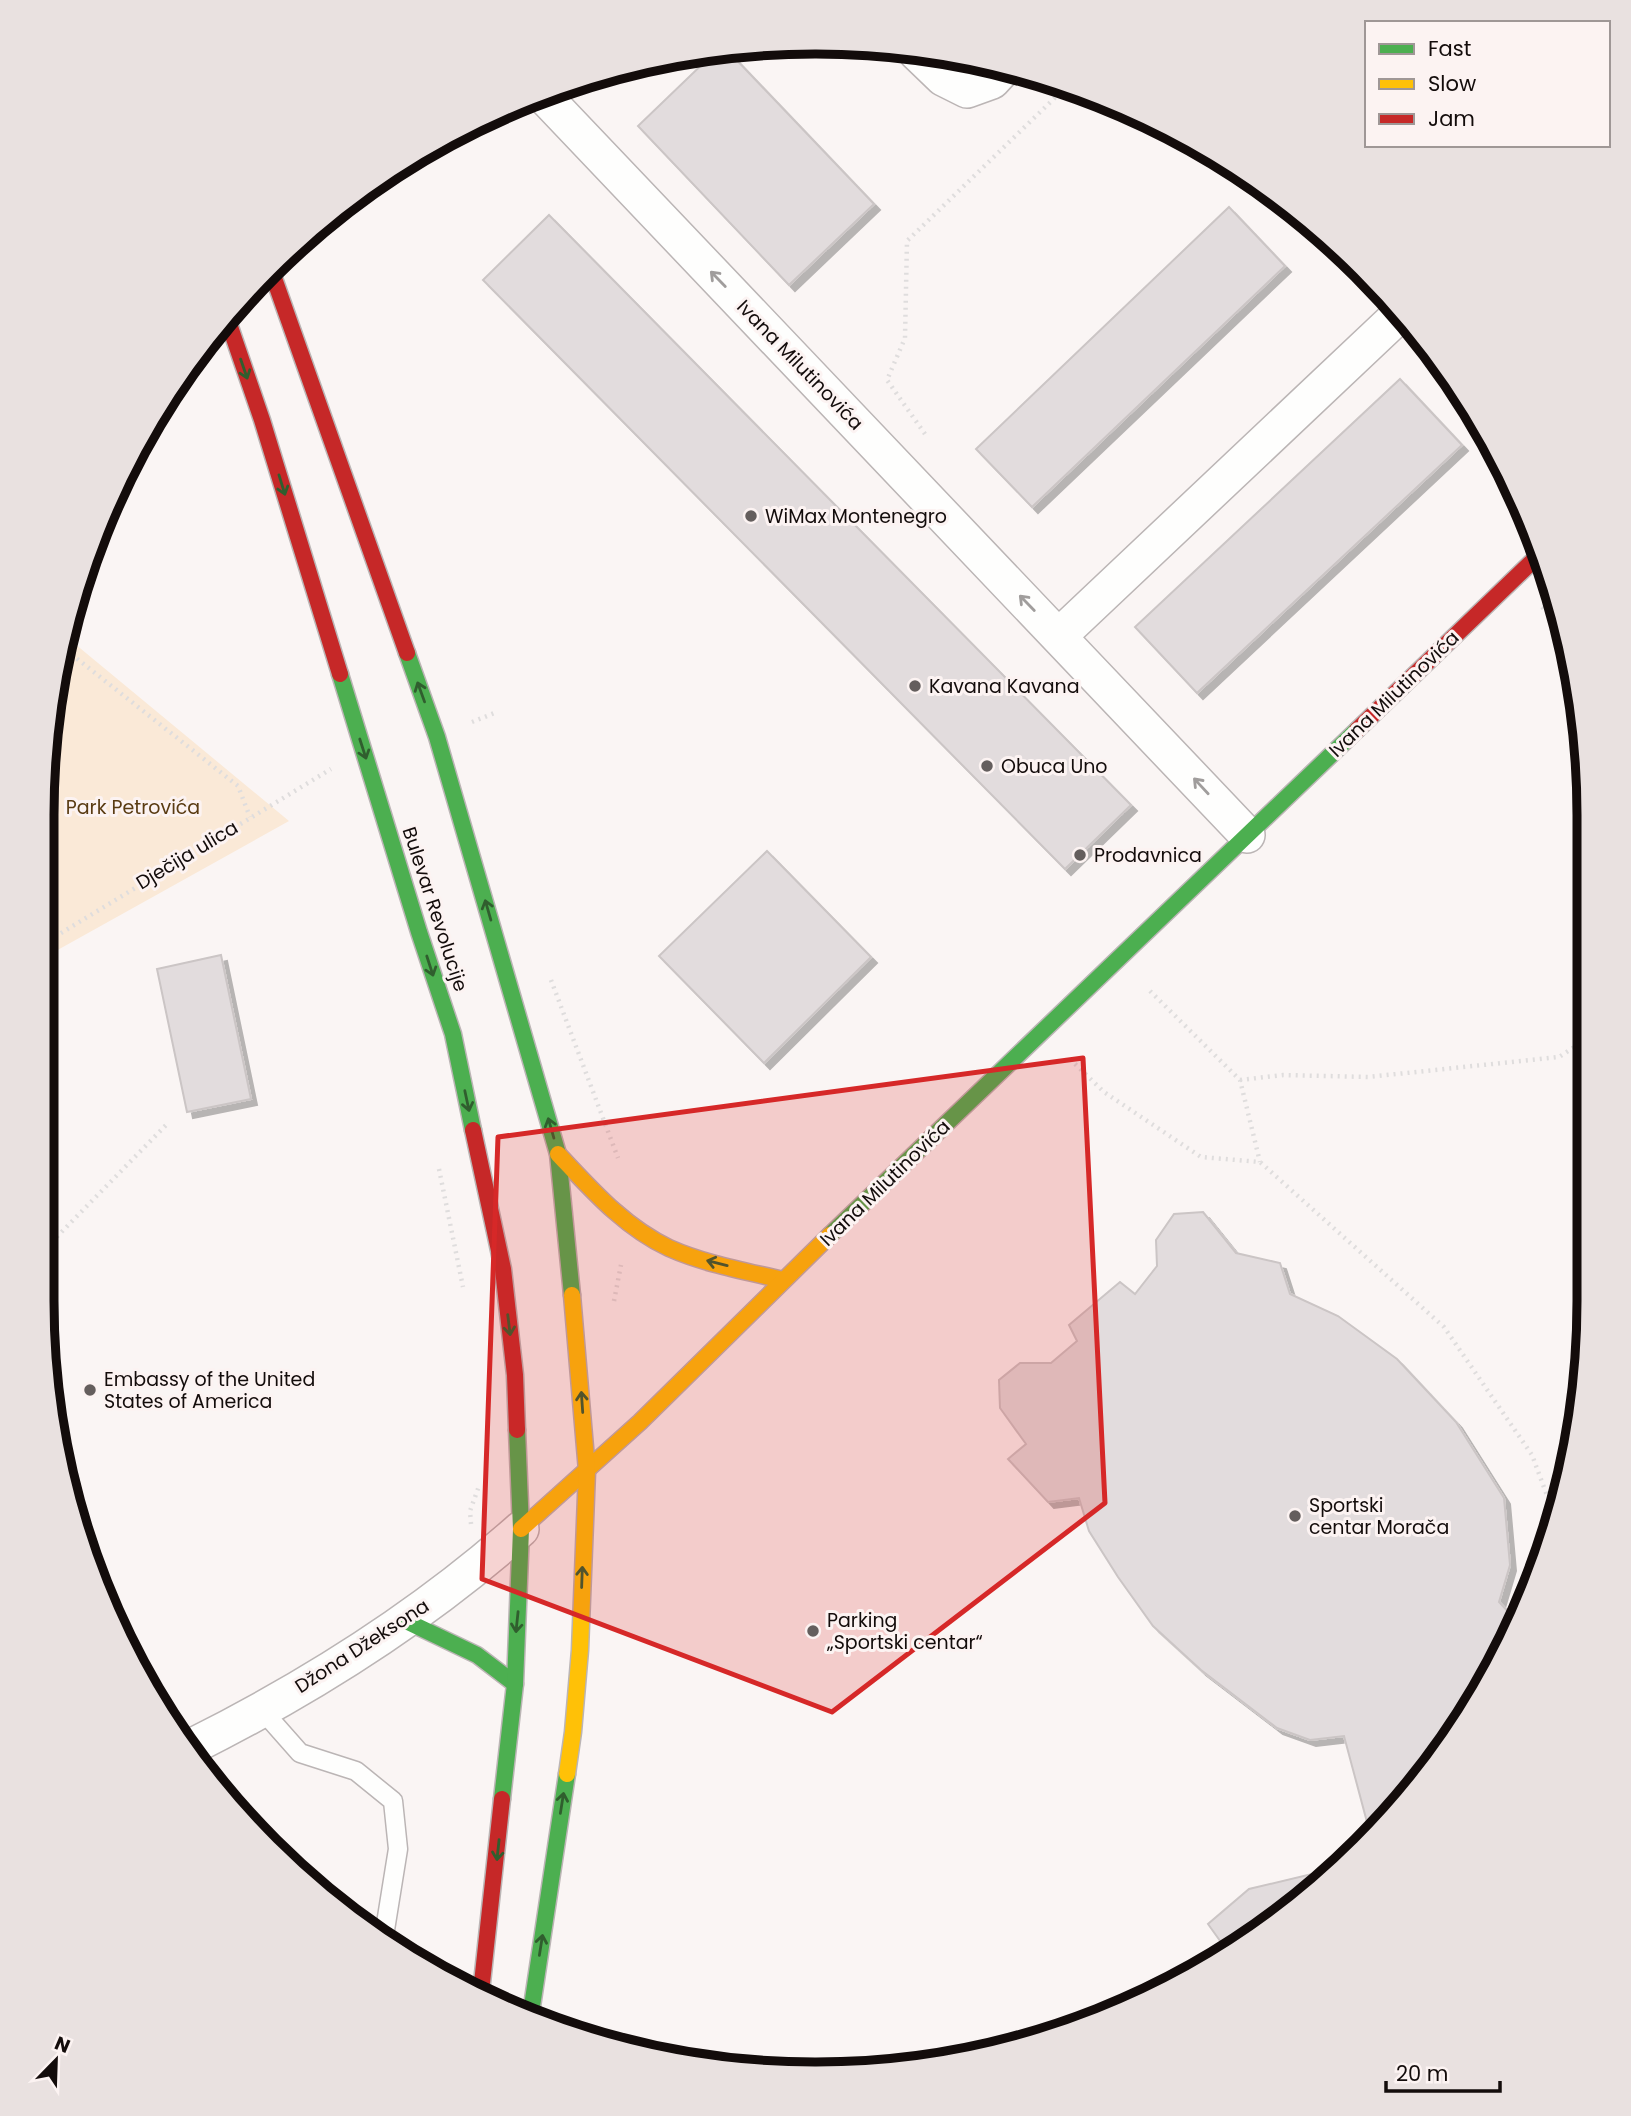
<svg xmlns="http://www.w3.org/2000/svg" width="1631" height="2116" font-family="Poppins,sans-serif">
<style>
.green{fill:#fae9d7}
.building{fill:#e2dcdd;stroke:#cbc5c5;stroke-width:2;filter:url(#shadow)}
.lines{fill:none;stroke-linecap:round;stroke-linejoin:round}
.lane-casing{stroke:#bbb5b5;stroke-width:21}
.street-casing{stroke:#bbb5b5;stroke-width:38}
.fast-casing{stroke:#bbb5b5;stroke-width:19}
.slow-casing{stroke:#bbb5b5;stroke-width:19}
.jam-casing{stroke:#bbb5b5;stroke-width:19}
.path{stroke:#dfdddd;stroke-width:4.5;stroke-dasharray:2 5;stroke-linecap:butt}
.lane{stroke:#fefefd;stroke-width:18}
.street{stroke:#fefefd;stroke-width:35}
.fast{stroke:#4caf50;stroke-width:16}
.slow{stroke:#ffc107;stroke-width:16}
.jam{stroke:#c62828;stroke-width:16}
.oneway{stroke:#a09d9c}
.oneway2{stroke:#305e2e}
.marked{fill:#d62828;fill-opacity:0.2;stroke:#d62828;stroke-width:5;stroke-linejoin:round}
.poi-dot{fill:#645e5d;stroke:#fcf3f2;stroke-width:2.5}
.labels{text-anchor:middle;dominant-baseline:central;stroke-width:6;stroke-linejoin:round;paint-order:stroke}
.street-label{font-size:19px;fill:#130c0b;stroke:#fcf3f2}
.poi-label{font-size:19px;fill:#130c0b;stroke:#fcf3f2;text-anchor:start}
.park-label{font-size:19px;fill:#5a3c13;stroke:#fcf3f2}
.rim{fill:none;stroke:#130c0b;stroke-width:9}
</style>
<defs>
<filter id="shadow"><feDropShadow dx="6" dy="6" stdDeviation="0" flood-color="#0004"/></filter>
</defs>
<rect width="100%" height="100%" fill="#faf5f4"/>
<path class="green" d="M69 639 289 821 54 952 43 961 44 765Z"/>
<g class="building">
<path d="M728 51 874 204 789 285 638 126 715 52Z"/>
<path d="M1229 207 1285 266 1032 507 976 449Z"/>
<path d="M549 215 1131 805 1065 869 483 280Z"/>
<path d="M1400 379 1462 445 1197 693 1135 627Z"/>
<path d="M767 851 871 957 764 1063 659 956Z"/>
<path d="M221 955 251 1099 187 1112 157 969Z"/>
<path d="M1203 1212 1236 1253 1280 1263 1290 1294 1338 1316 1397 1359 1456 1422 1504 1498 1510 1565 1499 1602 1514 1618 1459 1730 1371 1837 1344 1736 1310 1740 1277 1728 1201 1670 1153 1626 1118 1577 1089 1531 1079 1498 1048 1502 1008 1459 1026 1444 1000 1408 999 1380 1020 1363H1051L1077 1341 1069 1325 1120 1282 1135 1294 1157 1266 1156 1240 1174 1214Z"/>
<path d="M1337 1868 1245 1944 1228 1952 1208 1924 1249 1889Z"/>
</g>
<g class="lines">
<defs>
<path id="lane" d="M262 1710 300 1753 356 1771 393 1801 398 1849 384 1936"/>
<g id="street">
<path d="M916 52 943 78 967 90 992 81 1004 68"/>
<path d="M542 94 1247 835"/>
<path d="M1059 636 1400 314"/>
<path d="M191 1747C309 1688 423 1616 521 1529"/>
</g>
<g id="fast">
<path d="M407 653 437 737 558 1154 572 1295"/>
<path d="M340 674 419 932 453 1034 473 1130"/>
<path d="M830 1235 1357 730"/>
<path d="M406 1621 477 1655 515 1684"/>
<path d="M502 1799 515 1684 521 1529 517 1430"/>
<path d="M531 2013 567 1774"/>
</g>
<g id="slow">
<path d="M558 1154C591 1189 624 1227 669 1248 705 1264 745 1271 783 1280"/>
<path d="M521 1529 640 1422 830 1235"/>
<path d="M567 1774 573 1732 580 1650 587 1471 572 1295"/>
</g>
<g id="jam">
<path d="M271 270 407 653"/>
<path d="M227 318 262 420 340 674"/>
<path d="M1357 730 1541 553"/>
<path d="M473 1130 503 1269 515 1375 517 1430"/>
<path d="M481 1992 502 1799"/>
</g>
</defs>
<use href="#lane" class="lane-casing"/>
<use href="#street" class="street-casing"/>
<use href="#fast" class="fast-casing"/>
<use href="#slow" class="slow-casing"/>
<use href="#jam" class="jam-casing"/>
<g class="path">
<path d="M925 434 887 380 905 338 907 241 1066 87"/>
<path d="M1542 607 1561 624"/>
<path d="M66 650 238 786 250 817"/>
<path d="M472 722 497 712"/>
<path d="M43 944 331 769"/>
<path d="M551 980 618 1158"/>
<path d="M1150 991 1240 1080 1260 1162"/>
<path d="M1070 1059 1104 1092 1201 1157 1260 1162 1444 1327 1532 1455 1555 1517"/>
<path d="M1240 1080 1283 1075 1368 1077 1559 1057 1582 1042"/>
<path d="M439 1169 463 1287"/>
<path d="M42 1252 168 1123"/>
<path d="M614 1301 621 1265"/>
<path d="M471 1524 470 1511 479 1486"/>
</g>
<use href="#lane" class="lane"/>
<use href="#street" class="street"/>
<use href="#fast" class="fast"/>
<use href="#slow" class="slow"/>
<use href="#jam" class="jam"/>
</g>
<defs><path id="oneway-shaft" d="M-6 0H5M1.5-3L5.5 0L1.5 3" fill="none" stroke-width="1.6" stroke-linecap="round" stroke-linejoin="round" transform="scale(1.75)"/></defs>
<g class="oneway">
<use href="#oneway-shaft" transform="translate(718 279) rotate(-134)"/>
<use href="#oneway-shaft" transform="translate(1027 603) rotate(-134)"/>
<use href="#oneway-shaft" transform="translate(1201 786) rotate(-133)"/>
</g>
<g class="oneway2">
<use href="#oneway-shaft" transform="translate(244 369) rotate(71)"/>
<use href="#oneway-shaft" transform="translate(282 485) rotate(73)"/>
<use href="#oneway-shaft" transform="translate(421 692) rotate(-110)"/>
<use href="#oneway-shaft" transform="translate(363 749) rotate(72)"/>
<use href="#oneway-shaft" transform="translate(488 910) rotate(-106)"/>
<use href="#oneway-shaft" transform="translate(430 966) rotate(72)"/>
<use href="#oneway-shaft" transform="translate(467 1101) rotate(78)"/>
<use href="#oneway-shaft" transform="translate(551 1128) rotate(-106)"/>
<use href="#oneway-shaft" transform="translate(717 1263) rotate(-166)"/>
<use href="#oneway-shaft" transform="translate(509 1325) rotate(83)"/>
<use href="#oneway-shaft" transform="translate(582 1402) rotate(-94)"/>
<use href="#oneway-shaft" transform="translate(582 1577) rotate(-88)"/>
<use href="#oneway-shaft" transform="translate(517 1622) rotate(96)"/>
<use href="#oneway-shaft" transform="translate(562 1803) rotate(-81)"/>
<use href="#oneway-shaft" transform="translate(498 1850) rotate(96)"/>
<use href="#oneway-shaft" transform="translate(541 1945) rotate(-81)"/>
</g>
<path class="marked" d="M1083 1058 1105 1503 832 1712 482 1579 498 1137Z"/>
<g class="poi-dot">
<circle cx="751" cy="516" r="7"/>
<circle cx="915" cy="686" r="7"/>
<circle cx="987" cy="766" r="7"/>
<circle cx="1080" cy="855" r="7"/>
<circle cx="90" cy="1390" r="7"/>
<circle cx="1295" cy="1516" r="7"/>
<circle cx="813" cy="1631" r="7"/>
</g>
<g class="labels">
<g class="street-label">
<text transform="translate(800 365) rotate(46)">Ivana Milutinovića</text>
<text transform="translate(1394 694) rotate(-44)">Ivana Milutinovića</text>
<text transform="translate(187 855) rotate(-31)">Dječija ulica</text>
<text transform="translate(435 909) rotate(72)">Bulevar Revolucije</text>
<text transform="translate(885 1183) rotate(-44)">Ivana Milutinovića</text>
<text transform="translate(362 1646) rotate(-33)">Džona Džeksona</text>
</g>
<g class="poi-label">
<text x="765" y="516">WiMax Montenegro</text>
<text x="929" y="686">Kavana Kavana</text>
<text x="1001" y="766">Obuca Uno</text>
<text x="1094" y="855">Prodavnica</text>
<text x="104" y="1379">Embassy of the United<tspan x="104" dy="22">States of America</tspan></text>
<text x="1309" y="1505">Sportski<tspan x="1309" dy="22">centar Morača</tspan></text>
<text x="827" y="1620">Parking<tspan x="827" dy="22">„Sportski centar“</tspan></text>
</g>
<g class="park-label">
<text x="133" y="807">Park Petrovića</text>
</g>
</g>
<path d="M0 0H1631V2116H0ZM815 54H816A761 761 0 0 1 1577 815V1301A761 761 0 0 1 816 2062H815A761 761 0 0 1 54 1301V815A761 761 0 0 1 815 54Z" fill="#e9e1e0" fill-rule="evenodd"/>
<path class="rim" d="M815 54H816A761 761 0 0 1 1577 815V1301A761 761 0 0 1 816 2062H815A761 761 0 0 1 54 1301V815A761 761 0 0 1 815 54Z"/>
<rect x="1365" y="21" width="245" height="126" fill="#fcf3f2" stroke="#9f9796" stroke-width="2"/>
<rect x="1379" y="44" width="35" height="10" fill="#4caf50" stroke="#9f9796" stroke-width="2"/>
<text x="1428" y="56" font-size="21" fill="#130c0b">Fast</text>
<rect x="1379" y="79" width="35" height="10" fill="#ffc107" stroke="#9f9796" stroke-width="2"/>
<text x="1428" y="91" font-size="21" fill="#130c0b">Slow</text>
<rect x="1379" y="114" width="35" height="10" fill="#c62828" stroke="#9f9796" stroke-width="2"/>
<text x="1428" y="126" font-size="21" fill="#130c0b">Jam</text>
<g transform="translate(56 2060) rotate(23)" stroke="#fcf3f2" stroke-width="5" paint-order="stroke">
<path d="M0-5L12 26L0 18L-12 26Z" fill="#130c0b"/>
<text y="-10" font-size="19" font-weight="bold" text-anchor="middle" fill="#130c0b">N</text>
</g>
<path d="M1386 2081v10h114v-10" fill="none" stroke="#130c0b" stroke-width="3.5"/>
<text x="1396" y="2081" font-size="21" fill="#130c0b" stroke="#fcf3f2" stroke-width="5" paint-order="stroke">20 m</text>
</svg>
